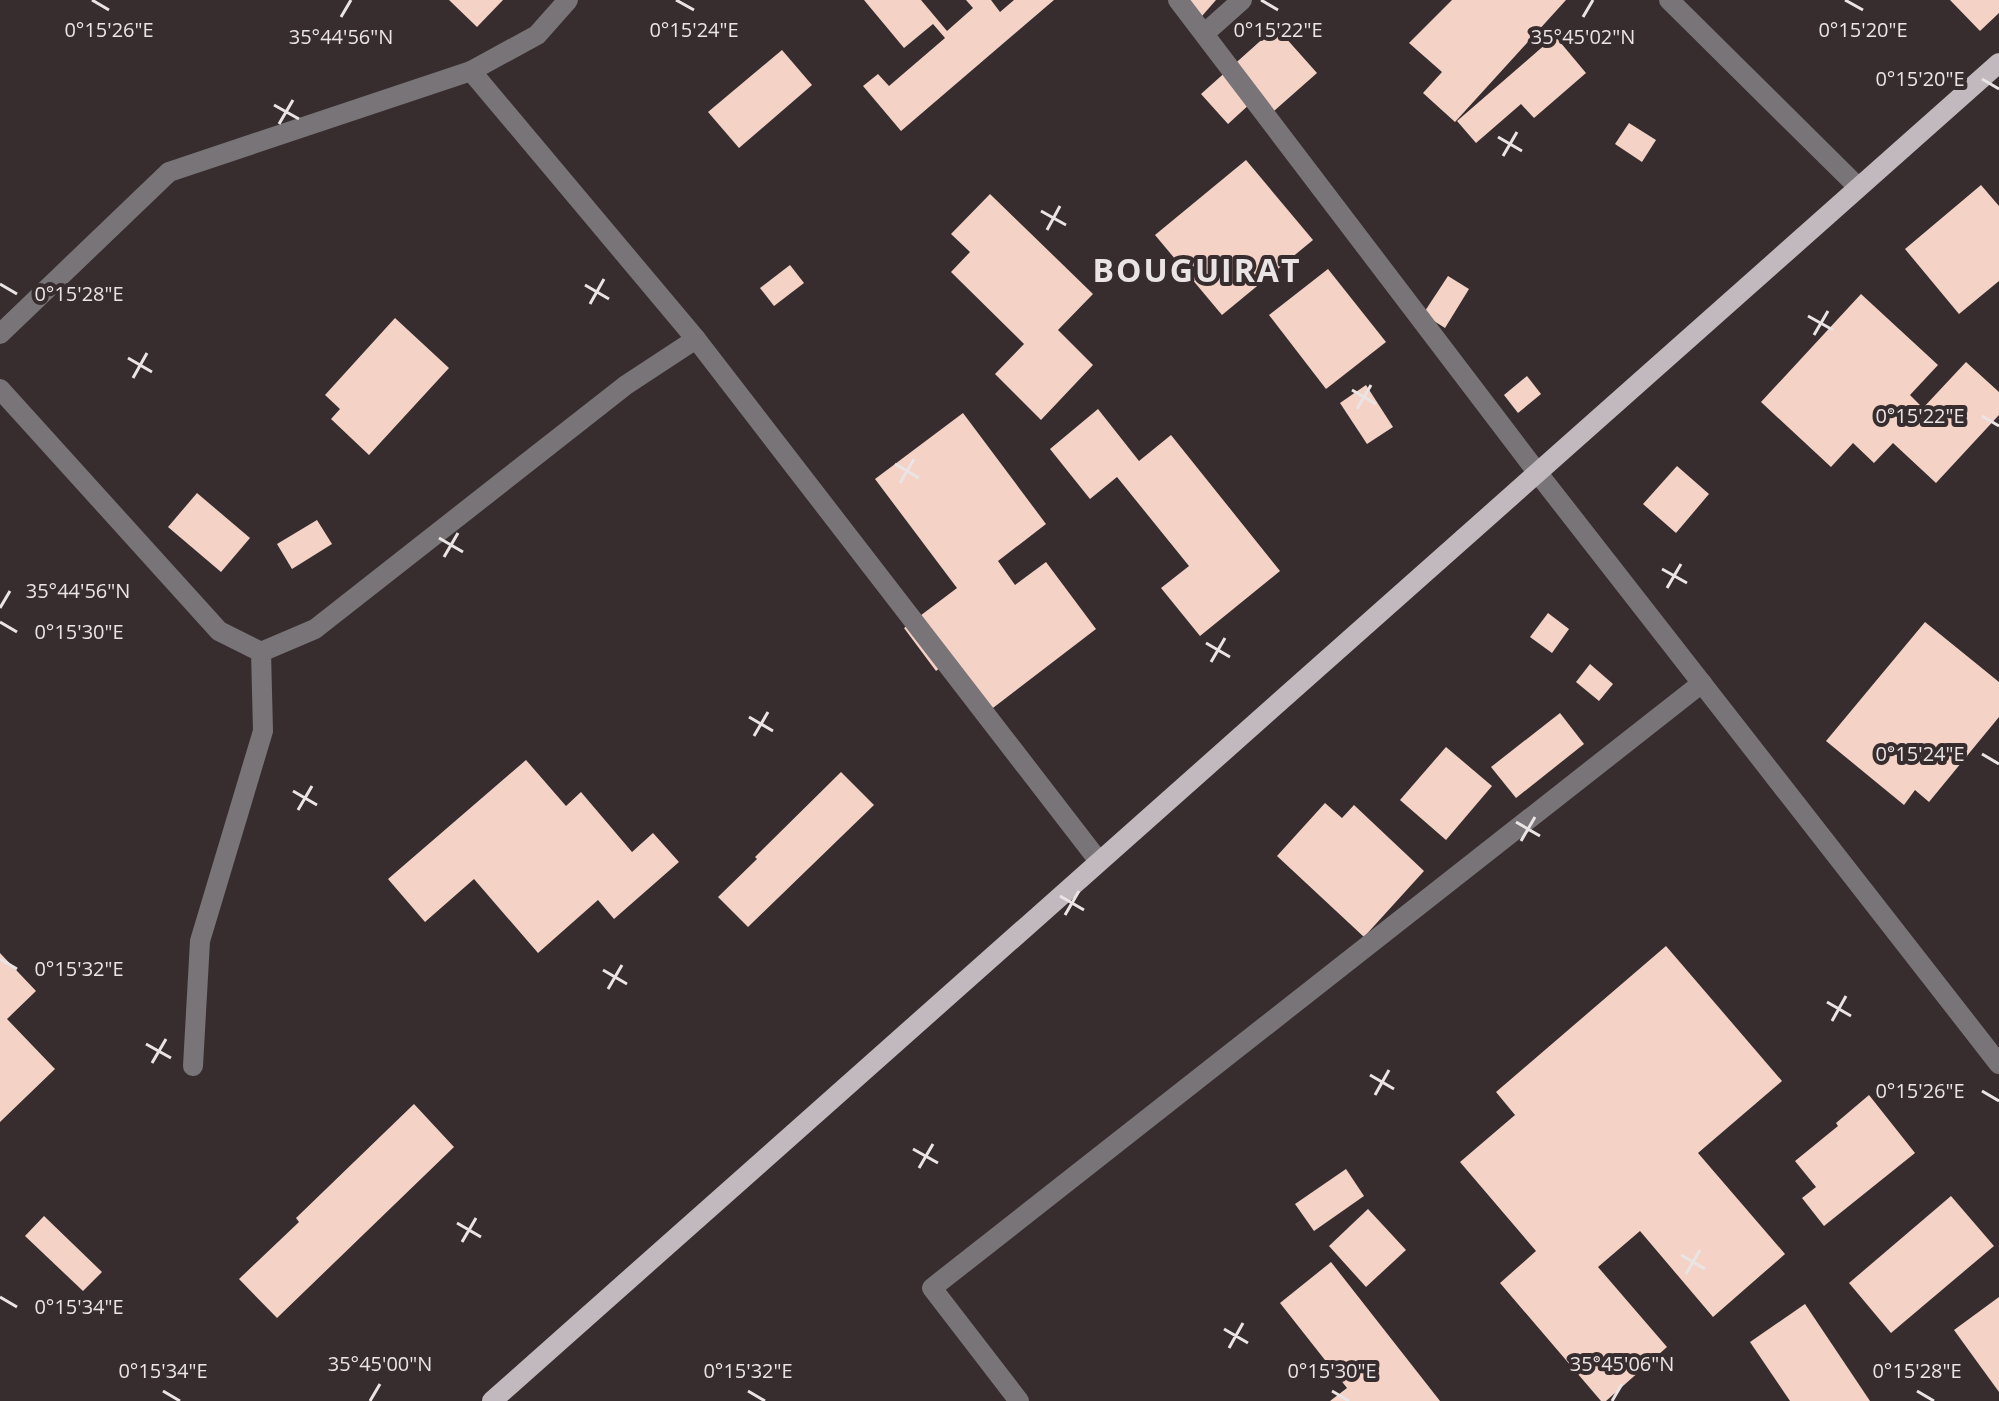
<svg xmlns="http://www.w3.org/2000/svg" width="1999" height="1401" font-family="'Open Sans',sans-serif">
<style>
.building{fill:#f4d2c6}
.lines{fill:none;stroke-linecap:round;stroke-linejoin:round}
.minor{stroke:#797477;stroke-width:20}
.major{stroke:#c1b9be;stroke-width:20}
.ticks{fill:none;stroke:#eae4e4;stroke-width:3}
.labels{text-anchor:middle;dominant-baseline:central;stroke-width:8;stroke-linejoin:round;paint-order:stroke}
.district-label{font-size:32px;font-weight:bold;letter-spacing:2px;fill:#eae4e4;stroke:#372d2e}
.ticks-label{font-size:20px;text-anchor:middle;fill:#eae4e4;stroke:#372d2e;stroke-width:8;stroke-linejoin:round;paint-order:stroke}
</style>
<rect width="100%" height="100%" fill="#372d2e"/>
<g class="building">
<path d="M449 0H503L477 27Z"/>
<path d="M864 0H921L947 31 973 8 966 0H991L1000 12 1014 0H1054L901 131 863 86 878 74 889 86 945 38 933 24 904 48Z"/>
<path d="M1169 0H1216L1195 24Z"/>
<path d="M1452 0H1566L1455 122 1423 93 1442 72 1409 43Z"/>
<path d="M1950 0H1999V13L1980 31Z"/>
<path d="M1276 27 1317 73 1265 119 1251 103 1228 124 1201 94Z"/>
<path d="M1555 36 1586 73 1534 118 1521 104 1476 143 1457 121Z"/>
<path d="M782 50 812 85 739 148 708 112Z"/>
<path d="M1629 123 1656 140 1642 162 1615 144Z"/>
<path d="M1246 160 1313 240 1222 315 1155 235Z"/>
<path d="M1981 185 1999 206V281L1959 314 1905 249Z"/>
<path d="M990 194 1093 294 1058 330 1093 365 1041 420 995 374 1024 344 951 272 970 252 951 234Z"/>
<path d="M790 265 804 283 774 306 760 288Z"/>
<path d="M1328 269 1386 342 1326 389 1269 315Z"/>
<path d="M1448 276 1469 289 1445 328 1423 314Z"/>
<path d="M1861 294 1938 365 1910 395 1923 408 1966 362 1999 392V415L1936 483 1893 443 1874 463 1853 443 1831 467 1761 402Z"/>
<path d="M395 318 449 368 369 455 331 419 340 409 325 395Z"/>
<path d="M1527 376 1541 394 1518 413 1504 395Z"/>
<path d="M1366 385 1393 427 1367 444 1340 403Z"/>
<path d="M1098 409 1139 461 1171 435 1280 571 1200 636 1161 588 1189 566 1117 477 1090 499 1050 449Z"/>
<path d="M963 413 1046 524 998 561 1015 585 1046 562 1096 629 989 711 950 660 936 671 904 628 957 588 875 479Z"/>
<path d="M1677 466 1709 494 1676 533 1643 504Z"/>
<path d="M197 493 250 538 221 572 168 527Z"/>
<path d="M317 520 332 544 292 569 277 544Z"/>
<path d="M1548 613 1569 629 1552 653 1530 637Z"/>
<path d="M1925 622 1999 682V717L1929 802 1915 790 1904 805 1826 741Z"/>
<path d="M1590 664 1613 684 1599 701 1576 682Z"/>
<path d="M1560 713 1584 744 1516 798 1491 767Z"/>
<path d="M1446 747 1492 786 1446 840 1400 800Z"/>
<path d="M526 760 566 806 581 792 632 852 653 833 679 862 614 919 598 900 538 953 474 879 425 922 388 879Z"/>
<path d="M841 772 874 805 748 927 718 897 757 859 755 857Z"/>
<path d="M1325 803 1342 818 1354 805 1424 871 1364 937 1277 856Z"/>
<path d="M1666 946 1782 1081 1698 1153 1785 1254 1713 1317 1640 1231 1598 1267 1667 1347 1606 1401H1601L1500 1283 1536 1251 1460 1162 1515 1115 1496 1092Z"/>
<path d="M0 953 36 991 7 1019 55 1069 0 1122Z"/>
<path d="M1869 1095 1915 1153 1824 1226 1802 1198 1816 1187 1795 1161 1838 1126 1836 1123Z"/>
<path d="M414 1104 454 1147 277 1318 239 1279 299 1222 296 1218Z"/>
<path d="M1346 1169 1364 1196 1314 1231 1295 1204Z"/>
<path d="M1951 1196 1994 1246 1891 1333 1849 1283Z"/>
<path d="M1368 1209 1406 1250 1366 1287 1329 1246Z"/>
<path d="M44 1216 102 1272 83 1291 25 1236Z"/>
<path d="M1331 1262 1440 1401H1330L1347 1388 1280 1303Z"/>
<path d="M1999 1297V1392L1954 1330Z"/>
<path d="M1805 1304 1870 1401H1790L1750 1342Z"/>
</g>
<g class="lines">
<g class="minor">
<path d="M1178 0 1537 472 1999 1064"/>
<path d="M1669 0 1858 187"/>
<path d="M1205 33 1242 0"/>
<path d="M471 71 696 339"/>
<path d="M0 334 169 172 471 71 537 35 568 0"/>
<path d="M0 389 219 631 261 652 315 629 626 385 696 339 1098 860"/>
<path d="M193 1066 200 941 263 731 261 652"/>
<path d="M1019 1401 932 1288 1702 683"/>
</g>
<path class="major" d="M492 1401 1999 63"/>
</g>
<path class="ticks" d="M92 0 109 10M676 0 694 10M1261 0 1278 10M1845 0 1863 10M341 17 351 0M1583 17 1593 0M1982 79 1999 89M274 105 299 119M279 124 293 100M1498 137 1522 151M1503 156 1517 132M1041 211 1066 225M1047 230 1060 206M0 284 17 294M585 285 609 299M590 304 604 279M1808 316 1833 330M1814 335 1828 311M128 358 152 372M133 378 147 353M1352 390 1376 404M1357 409 1371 385M1982 416 1999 426M895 464 919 478M900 483 914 459M439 538 463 552M444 557 458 533M1662 569 1687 583M1667 588 1681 564M0 608 10 591M0 622 17 632M1206 643 1230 657M1211 662 1225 638M749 717 773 731M754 736 768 712M1982 754 1999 764M293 791 317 805M298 810 312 786M1516 822 1540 836M1521 841 1535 817M1060 896 1084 910M1065 915 1079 891M0 959 17 969M603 970 627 984M608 989 622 965M1827 1002 1851 1016M1832 1021 1846 996M146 1044 171 1058M152 1063 166 1039M1370 1075 1394 1089M1982 1091 1999 1101M1375 1095 1389 1070M913 1149 938 1163M919 1168 933 1144M457 1223 481 1237M462 1242 476 1218M1681 1255 1705 1269M1686 1274 1700 1250M0 1297 17 1307M1224 1329 1248 1343M1229 1348 1243 1323M163 1391 180 1401M748 1391 765 1401M1332 1391 1349 1401M1917 1391 1934 1401M370 1401 380 1384M1612 1401 1622 1384"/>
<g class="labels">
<g class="district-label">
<text x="1197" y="269">BOUGUIRAT</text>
</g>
</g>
<g class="ticks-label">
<text x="1863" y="37">0°15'20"E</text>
<text x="109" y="37">0°15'26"E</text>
<text x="694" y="37">0°15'24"E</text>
<text x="1278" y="37">0°15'22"E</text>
<text x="341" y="44">35°44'56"N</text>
<text x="1583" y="44">35°45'02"N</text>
<text x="1920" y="86">0°15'20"E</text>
<text x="79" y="301">0°15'28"E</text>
<text x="1920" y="423">0°15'22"E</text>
<text x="78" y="598">35°44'56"N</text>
<text x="79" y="639">0°15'30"E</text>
<text x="1920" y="761">0°15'24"E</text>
<text x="79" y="976">0°15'32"E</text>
<text x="1920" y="1098">0°15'26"E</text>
<text x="79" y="1314">0°15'34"E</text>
<text x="380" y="1371">35°45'00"N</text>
<text x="1622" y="1371">35°45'06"N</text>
<text x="163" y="1378">0°15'34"E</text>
<text x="748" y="1378">0°15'32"E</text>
<text x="1332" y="1378">0°15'30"E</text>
<text x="1917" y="1378">0°15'28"E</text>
</g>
</svg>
